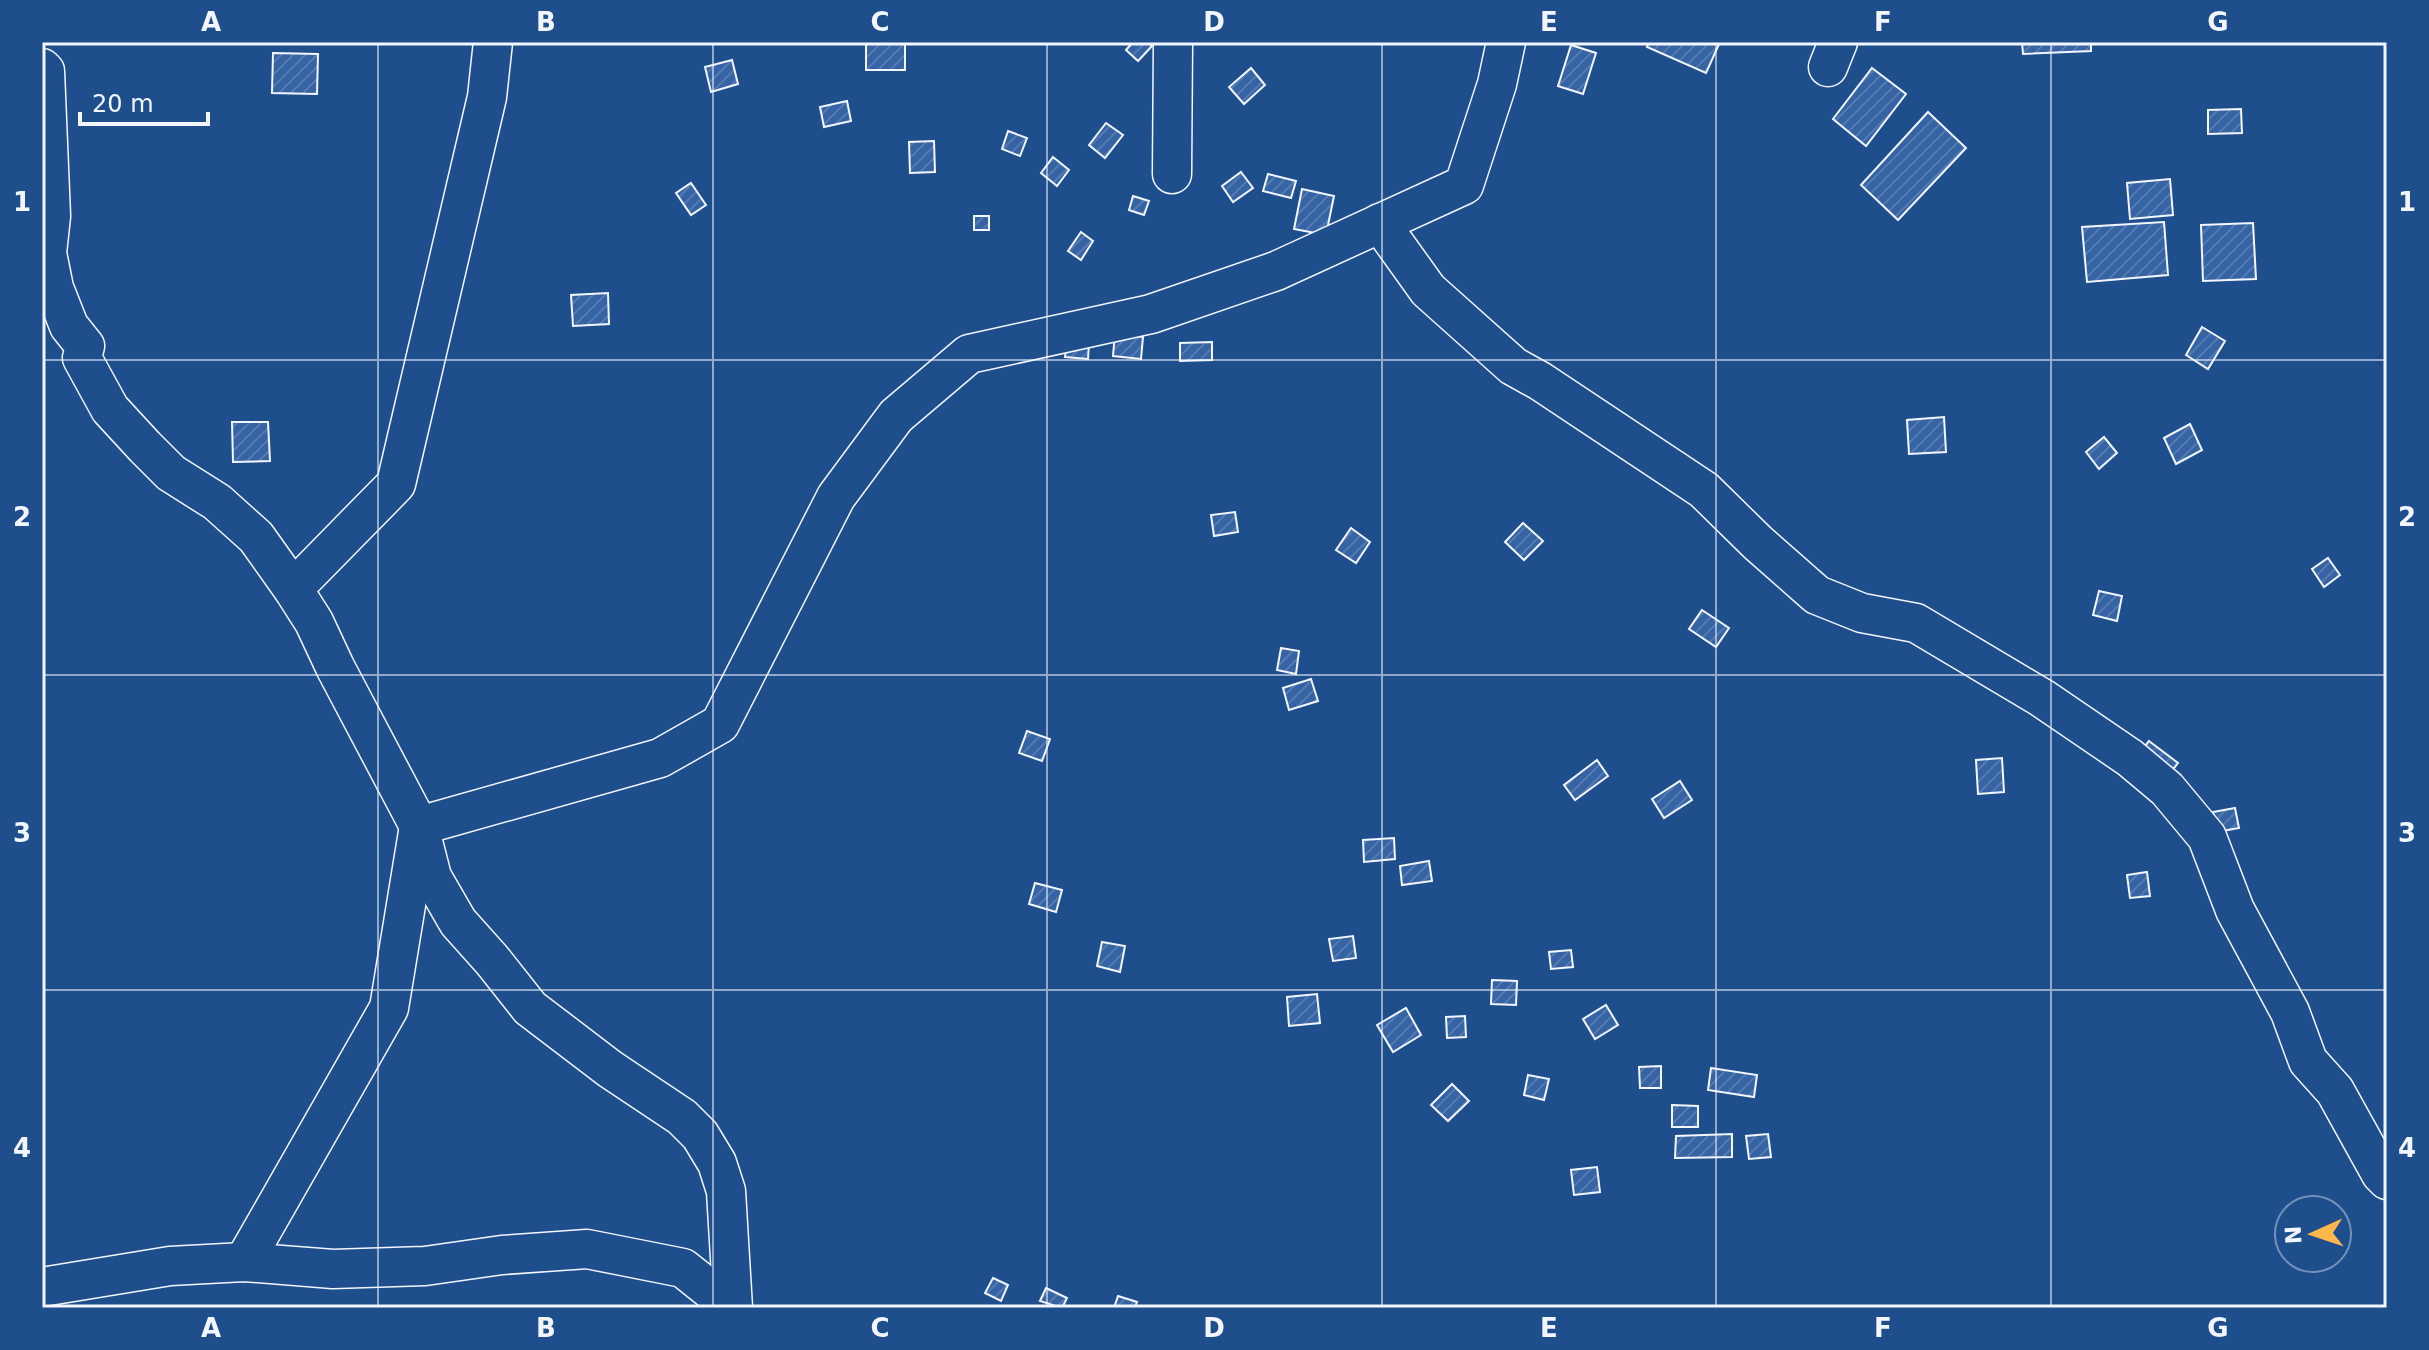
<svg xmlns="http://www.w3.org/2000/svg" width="2429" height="1350" font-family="'DejaVu Sans',sans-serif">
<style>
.building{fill:url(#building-hatch);stroke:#f2f6ff;stroke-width:2}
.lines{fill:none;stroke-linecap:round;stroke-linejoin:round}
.street-casing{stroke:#f2f6ff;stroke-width:41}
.street{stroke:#1f4e8c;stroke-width:38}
.grid{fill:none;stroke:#f2f6ff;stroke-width:2;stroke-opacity:0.55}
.neatline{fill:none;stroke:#f2f6ff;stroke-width:3}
.grid-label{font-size:26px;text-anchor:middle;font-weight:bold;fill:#f2f6ff}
</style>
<defs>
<pattern id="building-hatch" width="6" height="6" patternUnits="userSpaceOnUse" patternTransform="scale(2)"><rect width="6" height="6" fill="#3563a3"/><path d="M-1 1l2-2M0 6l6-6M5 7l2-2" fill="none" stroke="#537ab1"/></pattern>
</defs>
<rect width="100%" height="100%" fill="#1f4e8c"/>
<g class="building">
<rect x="866" y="42" width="39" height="28"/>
<path d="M1133 42H1148L1152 46 1138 61 1126 50Z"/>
<path d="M1649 42H1720L1706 73 1647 47Z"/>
<path d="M2022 42H2091V51L2023 54Z"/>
<path d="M1571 45 1596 53 1583 94 1558 86Z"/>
<path d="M273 53 318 54 317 94 272 93Z"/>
<path d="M732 60 738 84 711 92 705 67Z"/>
<path d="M1251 68 1265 85 1244 104 1229 87Z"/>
<path d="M1872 68 1906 94 1866 146 1833 119Z"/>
<path d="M847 101 851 121 824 127 820 107Z"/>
<path d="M2241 109 2242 133 2208 134V110Z"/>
<path d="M1928 112 1966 148 1898 220 1861 185Z"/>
<path d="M1106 123 1123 135 1105 158 1089 145Z"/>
<path d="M1008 131 1027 138 1020 156 1002 149Z"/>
<path d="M934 141 935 172 910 173 909 142Z"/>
<path d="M1053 157 1069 170 1057 186 1041 173Z"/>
<path d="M1241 172 1253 188 1233 202 1222 186Z"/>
<path d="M1268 174 1296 181 1291 198 1263 191Z"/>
<path d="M2170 179 2173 215 2130 219 2127 183Z"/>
<path d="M691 183 706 205 691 215 676 193Z"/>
<path d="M1302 189 1334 196 1326 235 1294 229Z"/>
<path d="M1133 196 1149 201 1144 215 1129 210Z"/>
<rect x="974" y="216" width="15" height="14"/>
<path d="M2164 222 2168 275 2087 282 2082 227Z"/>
<path d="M2253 223 2256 279 2203 281 2201 225Z"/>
<path d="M1081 232 1093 241 1081 260 1068 251Z"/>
<path d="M608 293 609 324 573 326 571 295Z"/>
<path d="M2202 327 2225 341 2208 369 2186 355Z"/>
<path d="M1115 333 1143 337 1141 359 1113 356Z"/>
<path d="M1067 341 1089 343 1088 359 1065 357Z"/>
<path d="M1212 342V360L1180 361V343Z"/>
<path d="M1944 417 1946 452 1909 454 1907 420Z"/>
<path d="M232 422H268L270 461 233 462Z"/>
<path d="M2190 424 2202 450 2176 464 2164 438Z"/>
<path d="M2104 437 2117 453 2099 469 2086 452Z"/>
<path d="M1235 512 1238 532 1214 536 1211 515Z"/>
<path d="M1523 523 1543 541 1524 560 1505 542Z"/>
<path d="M1351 528 1370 542 1356 563 1336 550Z"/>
<path d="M2328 558 2340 575 2324 587 2312 569Z"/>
<path d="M2099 591 2122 596 2117 621 2093 615Z"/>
<path d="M1702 610 1729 628 1716 647 1689 629Z"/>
<path d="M1281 648 1299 651 1296 674 1277 670Z"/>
<path d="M1311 679 1318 701 1289 710 1283 688Z"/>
<path d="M1027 731 1050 739 1042 761 1019 753Z"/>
<path d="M2149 741 2178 763 2167 777 2138 755Z"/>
<path d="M2002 758 2004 792 1978 794 1976 760Z"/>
<path d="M1597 760 1608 776 1575 800 1564 785Z"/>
<path d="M1680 781 1692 800 1664 818 1652 799Z"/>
<path d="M2235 808 2239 828 2217 832 2213 812Z"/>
<path d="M1394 838 1395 859 1364 862 1363 840Z"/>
<path d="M1429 861 1432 881 1402 885 1400 866Z"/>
<path d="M2147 872 2150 896 2130 898 2127 875Z"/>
<path d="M1035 883 1062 890 1056 912 1029 904Z"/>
<path d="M1353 936 1356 958 1333 961 1329 939Z"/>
<path d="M1102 942 1125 946 1120 972 1097 966Z"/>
<path d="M1571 950 1573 967 1551 969 1549 952Z"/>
<path d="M1492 980 1517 981 1516 1005 1491 1004Z"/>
<path d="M1317 994 1320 1023 1289 1026 1287 997Z"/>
<path d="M1606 1005 1618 1025 1595 1039 1583 1019Z"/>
<path d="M1406 1008 1421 1035 1393 1052 1377 1025Z"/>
<path d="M1465 1016 1466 1037 1447 1038 1446 1017Z"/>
<path d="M1661 1066V1088H1640L1639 1067Z"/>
<path d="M1711 1068 1757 1075 1754 1097 1708 1090Z"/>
<path d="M1528 1075 1549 1079 1544 1100 1524 1095Z"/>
<path d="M1452 1084 1469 1101 1448 1121 1431 1105Z"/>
<path d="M1672 1105 1698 1106V1127H1672Z"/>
<path d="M1732 1134V1157L1675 1158 1676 1136Z"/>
<path d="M1768 1134 1771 1157 1749 1159 1746 1136Z"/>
<path d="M1597 1167 1600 1192 1574 1195 1571 1170Z"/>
<path d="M993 1278 1008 1285 1001 1301 985 1293Z"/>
<path d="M1046 1288 1067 1298 1062 1308 1040 1301Z"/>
<path d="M1118 1296 1137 1302 1135 1308H1114Z"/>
</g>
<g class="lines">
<defs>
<g id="street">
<path d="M1828 67 1838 42"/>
<path d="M42 68 45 71 51 216 47 253 54 288 69 326 85 346 82 358 110 409 145 447 171 473 217 502 256 537 293 589 314 622 335 667 419 826 432 877 458 922 492 960 530 1008 610 1069 682 1117 700 1135 717 1163 726 1191 733 1308"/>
<path d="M1172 174 1173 42"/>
<path d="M1380 223 1428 290 1513 366 1540 381 1704 490 1758 543 1817 595 1862 613 1916 623 2042 698 2130 758 2167 789 2207 837 2235 910 2290 1012 2308 1061 2335 1091 2381 1174 2387 1180"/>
<path d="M293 589 396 484 487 97 493 42"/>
<path d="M244 1262 389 1008 419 826 660 758 720 724 836 497 896 416 969 354 1151 314 1276 271 1464 185 1497 84 1506 42"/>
<path d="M42 1287 170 1266 244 1262 333 1269 425 1266 502 1255 587 1249 683 1268 733 1308"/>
</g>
</defs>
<use href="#street" class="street-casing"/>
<use href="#street" class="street"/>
</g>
<path class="grid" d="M378 42V1308M713 42V1308M1047 42V1308M1382 42V1308M1716 42V1308M2051 42V1308M42 360H2387M42 675H2387M42 990H2387"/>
<rect width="2429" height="1350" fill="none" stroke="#1f4e8c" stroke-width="88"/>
<g transform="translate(2313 1234) rotate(267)"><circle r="38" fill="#1f4e8c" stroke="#7391ba" stroke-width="2"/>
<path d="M0-6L14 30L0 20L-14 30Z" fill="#ffb74d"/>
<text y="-12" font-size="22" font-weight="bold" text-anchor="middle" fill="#f2f6ff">N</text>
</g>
<path d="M80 112v12h128v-12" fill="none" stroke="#f2f6ff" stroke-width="4"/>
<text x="92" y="112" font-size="24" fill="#f2f6ff" stroke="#1f4e8c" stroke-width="6" paint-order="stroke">20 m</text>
<rect x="44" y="44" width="2341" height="1262" class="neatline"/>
<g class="grid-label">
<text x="211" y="31">A</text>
<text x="546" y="31">B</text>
<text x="880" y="31">C</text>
<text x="1214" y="31">D</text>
<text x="1549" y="31">E</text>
<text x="1883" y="31">F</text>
<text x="2218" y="31">G</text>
<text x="22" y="211">1</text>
<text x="2407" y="211">1</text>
<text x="22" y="526">2</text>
<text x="2407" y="526">2</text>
<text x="22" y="842">3</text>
<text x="2407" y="842">3</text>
<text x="22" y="1157">4</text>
<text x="2407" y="1157">4</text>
<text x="211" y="1337">A</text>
<text x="546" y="1337">B</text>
<text x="880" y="1337">C</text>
<text x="1214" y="1337">D</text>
<text x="1549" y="1337">E</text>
<text x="1883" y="1337">F</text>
<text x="2218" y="1337">G</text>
</g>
</svg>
